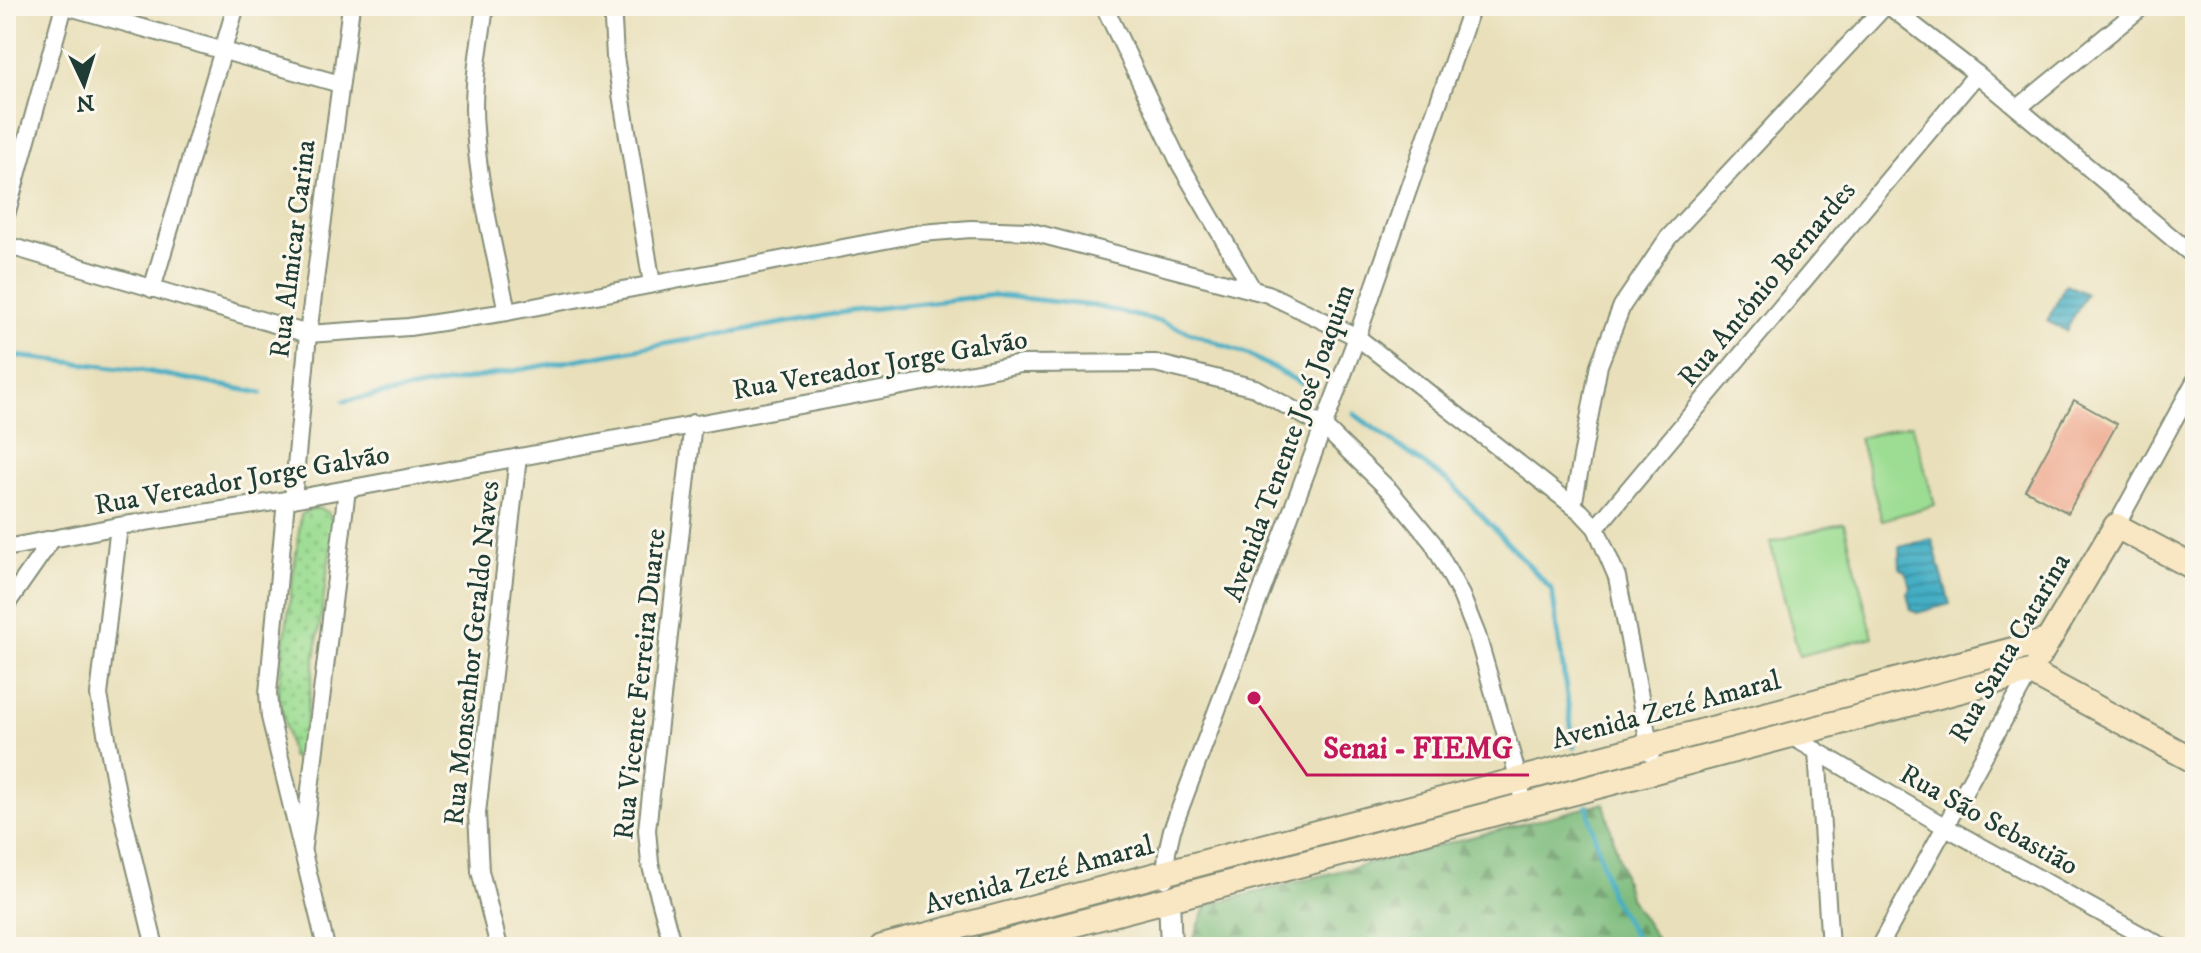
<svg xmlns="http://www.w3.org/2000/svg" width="2201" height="953" font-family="'IM FELL DW Pica',serif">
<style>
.forest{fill:url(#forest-firs);stroke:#4e7c58;stroke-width:2}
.park{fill:url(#park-dots);stroke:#5e8d64;stroke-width:2}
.garden{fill:#9ddd93;stroke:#5e8d64;stroke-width:2}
.water{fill:url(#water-rules);stroke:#32767c;stroke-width:2}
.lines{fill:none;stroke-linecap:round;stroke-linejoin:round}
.stream{stroke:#45aec4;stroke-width:5}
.building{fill:#efac92}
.minor-casing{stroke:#848e78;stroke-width:20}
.tertiary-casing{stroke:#848e78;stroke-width:24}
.secondary-casing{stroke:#848e78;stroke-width:28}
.minor{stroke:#fff;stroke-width:16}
.tertiary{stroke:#fff;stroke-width:20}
.secondary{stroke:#f9e7c3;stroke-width:24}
.labels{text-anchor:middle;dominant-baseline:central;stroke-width:6;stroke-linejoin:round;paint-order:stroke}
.street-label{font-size:28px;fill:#1f3d34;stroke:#fbf7ec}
.leader{fill:none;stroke:#c2185b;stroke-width:3}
.callout-dot{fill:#c2185b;stroke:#fbf7ec;stroke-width:3}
.callout-label{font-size:30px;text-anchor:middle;font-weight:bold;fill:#c2185b;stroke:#fbf7ec;stroke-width:6;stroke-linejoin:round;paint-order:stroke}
</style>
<defs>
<pattern id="forest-firs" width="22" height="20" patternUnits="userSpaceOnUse" patternTransform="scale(2)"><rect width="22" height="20" fill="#7ebc7d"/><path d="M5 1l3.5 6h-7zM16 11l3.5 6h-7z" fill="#679a67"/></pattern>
<pattern id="park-dots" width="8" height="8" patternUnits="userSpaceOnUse" patternTransform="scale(2)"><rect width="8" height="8" fill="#9ddd93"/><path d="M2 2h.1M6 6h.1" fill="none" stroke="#7fb479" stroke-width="1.8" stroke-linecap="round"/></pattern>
<pattern id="water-rules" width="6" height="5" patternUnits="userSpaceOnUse" patternTransform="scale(2)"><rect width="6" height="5" fill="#45aec4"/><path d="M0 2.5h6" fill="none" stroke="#398fa0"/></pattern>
</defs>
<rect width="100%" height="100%" fill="#fbf7ec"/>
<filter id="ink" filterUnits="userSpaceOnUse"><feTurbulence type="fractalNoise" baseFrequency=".0125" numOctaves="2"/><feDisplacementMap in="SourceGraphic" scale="16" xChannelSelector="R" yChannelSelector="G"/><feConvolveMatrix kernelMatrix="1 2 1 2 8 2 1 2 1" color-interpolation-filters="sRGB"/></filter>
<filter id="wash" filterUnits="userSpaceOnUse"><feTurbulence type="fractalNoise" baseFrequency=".006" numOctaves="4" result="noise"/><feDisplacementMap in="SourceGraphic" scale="32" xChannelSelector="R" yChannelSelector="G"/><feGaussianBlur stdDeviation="1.8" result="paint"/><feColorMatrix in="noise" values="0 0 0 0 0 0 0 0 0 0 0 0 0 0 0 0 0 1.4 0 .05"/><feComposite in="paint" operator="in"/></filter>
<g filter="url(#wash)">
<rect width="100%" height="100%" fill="#e9e0bb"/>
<path class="forest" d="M1604 803 1629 897 1662 947H1190L1207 905Z"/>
<path class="park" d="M317 508 328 512 334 525 301 756 295 759 291 756 278 691 301 515 308 510Z"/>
<g class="garden">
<path d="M1912 424 1935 505 1882 520 1859 438Z"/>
<path d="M1844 523 1873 637 1799 656 1770 542Z"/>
</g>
<g class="water">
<path d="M2066 284 2086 294 2066 331 2047 321Z"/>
<path d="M1932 539 1950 604 1917 613 1911 610 1907 593 1911 589 1906 572 1900 568 1899 547Z"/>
</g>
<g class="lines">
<g class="stream">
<path d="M6 355 140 370 261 393"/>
<path d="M344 401 851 311 994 295 1094 306 1163 322 1249 355 1301 383"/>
<path d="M1354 414 1453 485 1552 590 1574 747"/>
<path d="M1587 806 1610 894 1641 947"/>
</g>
</g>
<g id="blocks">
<path class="building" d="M2074 400 2117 424 2068 513 2025 490Z"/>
</g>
</g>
<g filter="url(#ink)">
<use href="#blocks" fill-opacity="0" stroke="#848e78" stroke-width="2"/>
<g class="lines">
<defs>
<g id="minor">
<path d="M66 6 340 84"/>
<path d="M485 6C480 47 471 88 475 129 479 191 495 252 507 312"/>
<path d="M616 6 613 21 615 57 652 284"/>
<path d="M1104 6 1180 164 1253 290"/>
<path d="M1889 6 1977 74 2195 257"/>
<path d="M2018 108 2143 6"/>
<path d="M6 215 64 6"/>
<path d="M6 245 308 334 409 327 507 312 922 233 971 229 1028 231 1268 294 1357 337 1581 512 1596 528 1617 577 1651 754"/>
<path d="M152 289 236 6"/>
<path d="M293 499 308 334 351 6"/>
<path d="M286 500 268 693 270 717 326 947"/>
<path d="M1573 506 1599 365 1622 306 1668 238 1885 6"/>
<path d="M119 526 99 695 117 792 155 947"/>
<path d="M2116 526 2195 381"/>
<path d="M1596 528 1977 74"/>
<path d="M6 548 119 526 293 499 1021 364 1155 363 1255 388 1324 427 1391 492 1433 543 1461 595 1477 635 1519 780 1523 804"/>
<path d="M6 605 52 539"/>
<path d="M1791 736 1944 826 2163 947"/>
<path d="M1817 751 1830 947"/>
<path d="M303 846 347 489"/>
<path d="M1165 879 1167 852 1172 830 1357 337 1472 6"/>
<path d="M499 947 480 871 477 813 518 457"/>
<path d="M673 947 650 863 647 830 693 423"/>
<path d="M1879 947 2030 672"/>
</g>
<path id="tertiary" d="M1169 898 1171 947"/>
<g id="secondary">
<path d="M2039 656 2116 526 2195 568"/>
<path d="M2030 672 2195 761"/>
<path d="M882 947 2047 641"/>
<path d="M987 947 2030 672"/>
</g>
</defs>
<use href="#minor" class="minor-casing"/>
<use href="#tertiary" class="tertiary-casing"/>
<use href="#secondary" class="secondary-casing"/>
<use href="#minor" class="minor"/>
<use href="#tertiary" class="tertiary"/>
<use href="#secondary" class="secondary"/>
</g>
</g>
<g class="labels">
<g class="street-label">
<text transform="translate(293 249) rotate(-83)">Rua Almicar Carina</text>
<text transform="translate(1767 284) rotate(-50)">Rua Antônio Bernardes</text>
<text transform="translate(880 365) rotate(-10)">Rua Vereador Jorge Galvão</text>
<text transform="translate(1289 443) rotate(-70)">Avenida Tenente José Joaquim</text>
<text transform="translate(242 480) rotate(-10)">Rua Vereador Jorge Galvão</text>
<text transform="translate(2010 648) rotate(-60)">Rua Santa Catarina</text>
<text transform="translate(472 653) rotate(-84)">Rua Monsenhor Geraldo Naves</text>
<text transform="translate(640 684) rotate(-84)">Rua Vicente Ferreira Duarte</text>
<text transform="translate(1666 710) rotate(-15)">Avenida Zezé Amaral</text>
<text transform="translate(1989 820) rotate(29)">Rua São Sebastião</text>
<text transform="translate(1039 875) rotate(-15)">Avenida Zezé Amaral</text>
</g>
</g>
<path class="leader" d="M1254 698L1307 775H1529"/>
<circle class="callout-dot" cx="1254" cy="698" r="8"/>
<g class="callout-label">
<text x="1418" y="758">Senai - FIEMG</text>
</g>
<rect width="2201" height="953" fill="none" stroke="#fbf7ec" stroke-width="32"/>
<g transform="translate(84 84) rotate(176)" stroke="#fbf7ec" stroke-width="6" paint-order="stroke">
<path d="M0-6L14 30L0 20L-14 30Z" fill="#1f3d34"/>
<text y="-12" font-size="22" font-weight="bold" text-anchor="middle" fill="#1f3d34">N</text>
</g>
</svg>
